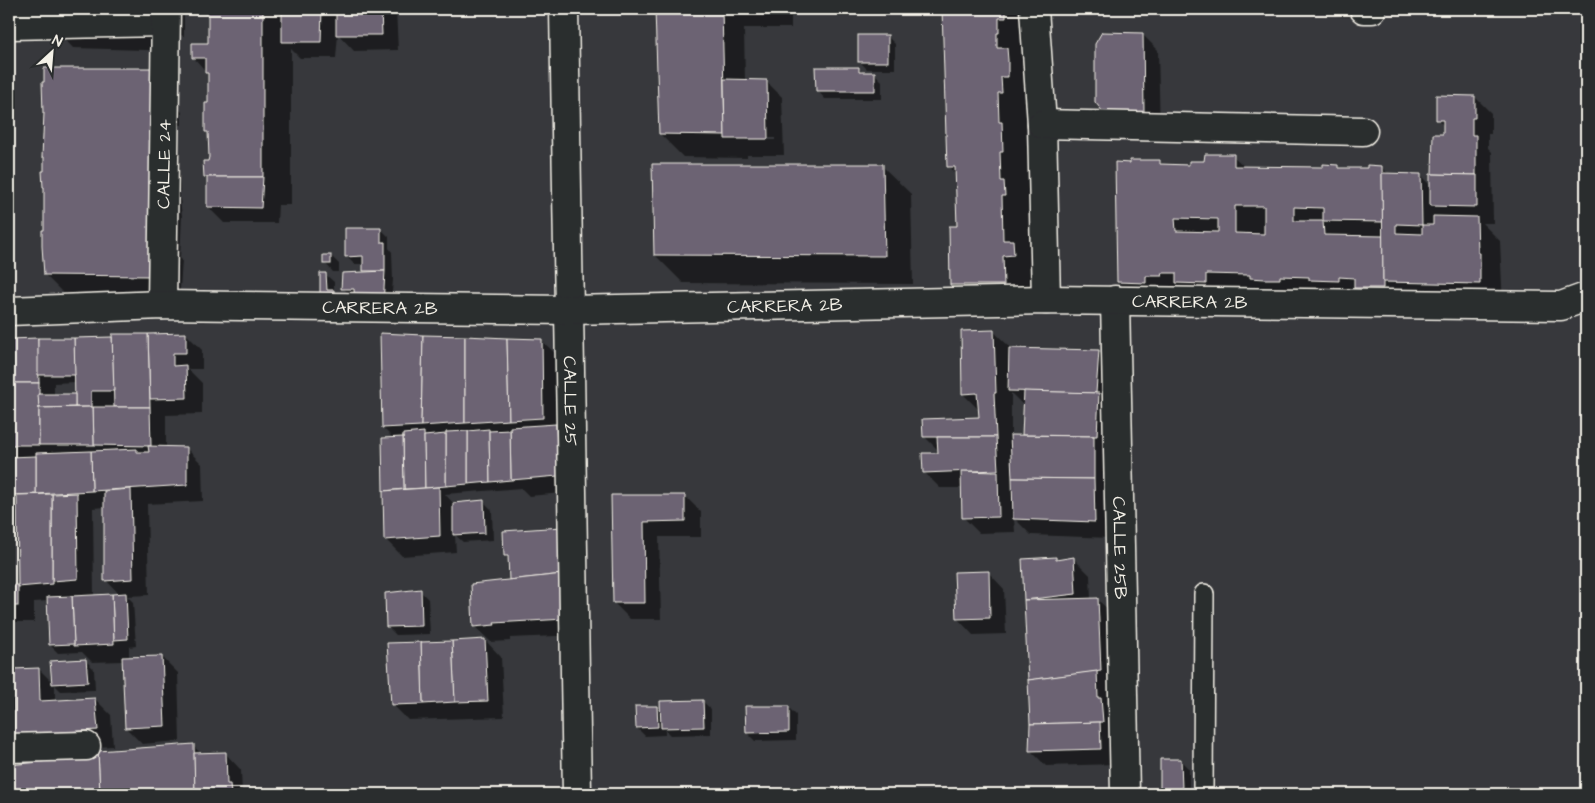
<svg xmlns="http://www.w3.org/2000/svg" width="1595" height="803" font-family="'Architects Daughter',sans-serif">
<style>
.shadow{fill:#0007;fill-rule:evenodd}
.building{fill:#6c6373;stroke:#f4f1e8;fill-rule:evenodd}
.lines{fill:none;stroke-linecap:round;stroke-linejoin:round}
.lane-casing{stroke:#f4f1e8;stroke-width:22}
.street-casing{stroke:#f4f1e8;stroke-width:31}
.lane{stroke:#2a2d2e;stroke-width:19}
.street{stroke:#2a2d2e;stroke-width:28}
.labels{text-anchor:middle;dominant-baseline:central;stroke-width:4;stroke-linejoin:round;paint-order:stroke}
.street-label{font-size:18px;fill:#f4f1e8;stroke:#2a2d2e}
</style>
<rect width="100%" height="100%" fill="#37383c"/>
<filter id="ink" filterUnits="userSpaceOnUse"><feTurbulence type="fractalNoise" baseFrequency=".02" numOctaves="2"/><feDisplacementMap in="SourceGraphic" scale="10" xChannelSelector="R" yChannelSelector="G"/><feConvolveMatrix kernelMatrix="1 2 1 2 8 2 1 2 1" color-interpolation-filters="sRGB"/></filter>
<g filter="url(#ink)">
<g class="shadow">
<path d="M44 9H184V36L180 35V51L73 48 45 19Z"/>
<path d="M204 9H396L398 50 354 51 338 34 336 58H300L291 49V205H278L277 223H224L208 207V180L205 177V162H209V135L206 131 210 104V76L194 58 209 45V16Z"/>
<path d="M657 9H791V28H744L745 81H766L782 97 784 155H747V158L683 157 660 134ZM747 138H775V140H747Z"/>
<path d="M943 9H1024L1029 121 1026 120 1027 149 1030 152 1031 180H1028L1029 207 1032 211 1033 224H1030L1031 259 1041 270V283H1031L1032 313H980L952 285 958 227 956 175 948 166Z"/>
<path d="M1216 9H1276V14L1219 12Z"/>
<path d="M1329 9H1365V18L1337 16Z"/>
<path d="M1142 34 1158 50 1160 129 1121 128Z"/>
<path d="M887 36 895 44V69H867L859 61Z"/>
<path d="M858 68 863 73H874L882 81V99H825L817 90Z"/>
<path d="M152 70 180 98V110L182 112V125H180V199L182 216 180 258 182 260 179 304 73 303 45 275Z"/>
<path d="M1475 97 1491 113V134H1488V148L1492 152 1493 223H1482L1500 241 1503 306 1146 310 1118 282 1131 164 1160 162 1163 165 1191 166 1233 156 1245 167 1324 169 1337 166 1341 169 1365 170 1381 167 1389 174 1420 175 1431 186 1433 175 1434 135H1445V127L1437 119Z"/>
<path d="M882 166 911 194 913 284 683 283 655 255Z"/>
<path d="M381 229 389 237V248L392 252 393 280 390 314 351 296 343 288 364 273V264H354L346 256Z"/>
<path d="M331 256 339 264V272H333L325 263Z"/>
<path d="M325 274 334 282V292L342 300 329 315Z"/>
<path d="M993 331 1010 347V350L1098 351 1114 367 1111 538 1031 535 1014 518 1015 532 979 533 963 517 962 488H940L924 472 939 455V451L925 437 980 418 979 410 963 394ZM1011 393 1024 406 1023 436H1011Z"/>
<path d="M186 334 202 350V369H188L202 383V414L166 415V447L186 448 202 464 203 501 147 504 149 595 127 596 133 602 136 646 129 647V658L162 657 178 673 180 741 142 744 126 728 123 661 92 662 82 652 58 653 50 645 49 601 34 602V622H9V586H19L18 511 9 510V340L113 339V335ZM76 382V395H54V383ZM54 406H81V409H54ZM106 507V580L120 595 94 596 93 508Z"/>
<path d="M541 340 558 356 574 492 529 496 521 488 445 494 454 504 484 502 492 510 493 540 463 542 455 535 456 552 402 556 386 540 384 491 394 439 383 428Z"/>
<path d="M612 496H685L701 512V537H659L661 619H630L614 603Z"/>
<path d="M504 532 580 635 510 638V641L491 642 474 626 510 581 509 559 505 556Z"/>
<path d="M1055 558 1058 561 1074 559 1090 575 1091 599H1097L1114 615 1117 764 1046 766 1030 750 1031 724 1024 560Z"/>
<path d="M988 572 1004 589 1006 634 973 635 957 618Z"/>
<path d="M420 591 428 599 430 634 396 635 388 627 386 594Z"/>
<path d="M485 640 501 657 504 717 408 720 392 704Z"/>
<path d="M86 661 94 669 95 690 61 691 55 685V701L95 699 111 715 113 746 31 751 39 669 53 683Z"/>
<path d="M702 701 711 709V734L670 735 665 730V735L645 736 637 728 656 707 662 712Z"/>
<path d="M788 707 796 715V740L755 741 747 733Z"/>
<path d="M193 746 202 754 225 753 241 770 242 794H9V762L13 766Z"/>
<path d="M1181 761 1189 769V794H1168L1162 788Z"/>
</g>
<g class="building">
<path d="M205 9H263V177H204L203 161H208L209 157 208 132H205V103H208V73H205V58H192V43H208V13H205Z"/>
<path d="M282 9H322L321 42H282Z"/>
<path d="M336 9H381L382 35H336Z"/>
<path d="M655 9H722L725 135 659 134Z"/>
<rect x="722" y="9" width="54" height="3"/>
<path d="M942 9H1006V18H999V33H997V48H1007L1008 60V77H1001L1002 93H998L999 122H1002L1003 152H1000L1001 181H1004L1005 196H1002L1003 240H1013L1014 255 1003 256 1004 285H950L949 226H957L955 167H947Z"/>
<path d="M1102 32 1143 33 1144 113H1104L1095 102V44Z"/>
<rect x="858" y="35" width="30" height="27"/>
<path d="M815 67H859V72H875V91H816Z"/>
<path d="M44 68H152L151 276 44 275 42 246V230H44V187H43L42 171H44V157H42L44 113H43L42 82H44Z"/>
<path d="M724 79 767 80 768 139H725Z"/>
<path d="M1436 95 1475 96V118H1472V135H1476V175L1432 174 1433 134H1443V120H1436Z"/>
<path d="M1205 154H1234V166L1323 167V164L1338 165V168H1367V165L1382 166 1383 222 1323 221 1324 235 1383 236V288H1354V278L1339 277V281L1309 280V277L1280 276V279H1265L1250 278V275H1247L1206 274V284L1176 283V273H1161L1162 276H1146V283L1117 282 1115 162 1130 163V160H1160V164L1189 165V161H1204ZM1235 206H1264V234L1235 233ZM1294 207 1323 208V221H1294ZM1175 218 1218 219V232L1176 231Z"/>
<path d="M652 164H883L885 256 654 255Z"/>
<path d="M1382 173 1421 174 1422 225H1433V216L1477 217 1478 253H1480V284L1383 282ZM1396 224 1422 225V234L1396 233Z"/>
<path d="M1430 174 1477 175V207L1430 206Z"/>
<path d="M207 177H263L261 208 207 207Z"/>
<path d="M345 228H381V242H385V271H363V256L345 257Z"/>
<rect x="323" y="255" width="8" height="9"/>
<path d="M385 271 383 306 355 308 354 289H341L342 273Z"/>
<path d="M320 273H326L327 290H334V308L320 307Z"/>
<path d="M994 330 996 393H994L996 437H923L922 419 979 417 977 393 962 394 961 331Z"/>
<path d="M186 333V353H173V366L186 365 187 398 150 399 148 334Z"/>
<path d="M380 333 423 335 421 426 382 428Z"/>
<path d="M112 334H148L150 407H114Z"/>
<path d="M423 335 465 336V423L421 426Z"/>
<path d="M465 336 507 338 509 420 465 423Z"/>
<path d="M112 337 114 391H91V407H75L74 338Z"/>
<path d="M38 338 39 383H9V339Z"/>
<path d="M38 338H74L75 375H38Z"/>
<path d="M507 338 542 339 543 418 509 420Z"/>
<path d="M1009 348 1099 350 1096 393 1008 391Z"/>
<rect x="9" y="383" width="30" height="62"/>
<path d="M1024 391 1099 393 1097 436 1022 435Z"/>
<path d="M38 394H75V407L39 408Z"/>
<path d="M93 407H150L151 446 94 445Z"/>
<path d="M93 407 94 445H39V408Z"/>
<path d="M556 424 558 476 511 480 510 427Z"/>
<path d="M489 429 490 482 468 484V431Z"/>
<path d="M510 430 511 480 490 482 489 431Z"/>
<path d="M468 431V484L446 486V432Z"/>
<path d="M424 432 425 488 404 489 403 434Z"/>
<path d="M446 434V486L425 488 424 436Z"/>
<path d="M1010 435 1094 436V479L1012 478Z"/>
<path d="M403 437 404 489 383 491 382 438Z"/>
<path d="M937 437H996L998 470 923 473 922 453H938Z"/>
<path d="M148 446 187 447V485L92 491 91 451 137 449V452H149Z"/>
<path d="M91 451 92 491 36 494V453Z"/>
<path d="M36 456V494L9 495V457Z"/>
<path d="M961 471 998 472 999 517 962 518Z"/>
<path d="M1012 478 1094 479 1095 522 1013 519Z"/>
<path d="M439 487 440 536 384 540 383 491Z"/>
<path d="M131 489 133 579 104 581V491Z"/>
<path d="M77 493 78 579 52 581V494Z"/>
<path d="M52 494V584L18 587 17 495Z"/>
<path d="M611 495H685V521L644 522 645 603H613Z"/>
<path d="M484 500 485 533 453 535V503Z"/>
<path d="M562 527 563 574 509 580 508 556H504L503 531Z"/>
<path d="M1056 557V560L1074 557 1076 594 1024 600 1022 559Z"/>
<path d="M989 571 990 618 956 619 954 572Z"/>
<path d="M563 574 565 619 494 623 495 625 473 627 471 584Z"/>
<rect x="9" y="585" width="9" height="21"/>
<path d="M421 589 422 626 386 627 385 593Z"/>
<path d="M126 593 128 639 114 640 112 594Z"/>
<path d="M112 594 114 644 74 646 72 596Z"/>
<path d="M72 596 74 644 49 645 47 597Z"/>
<path d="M1098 598 1101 671 1028 680 1024 600Z"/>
<path d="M485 639 488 701 455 702 452 641Z"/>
<path d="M452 641 455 702 423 704 421 642Z"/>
<path d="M421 642 423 704 391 705 387 643Z"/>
<path d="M162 656 165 726 125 728 122 657Z"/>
<path d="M86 659 88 682 52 684 50 661Z"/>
<path d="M39 668 40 701 95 698 98 730 14 735 13 669Z"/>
<path d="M1097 671 1098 698H1101L1103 722 1030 724 1028 680Z"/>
<path d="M703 700 704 727 661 728 660 701Z"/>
<path d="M635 706H657L658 727 636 728Z"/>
<path d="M745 706H789V732L746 733Z"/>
<path d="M1100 722 1101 749 1029 751 1030 724Z"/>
<path d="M194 744 195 794H100L98 751Z"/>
<path d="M98 751 100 794H9V765L60 760Z"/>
<path d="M226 752 227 784H230L231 794H195L194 753Z"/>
<path d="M1160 759H1181L1182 789H1160Z"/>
</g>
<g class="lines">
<defs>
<path id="lane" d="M1203 794 1204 594"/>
<g id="street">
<path id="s1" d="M564 9 577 794"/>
<path d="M1034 9 1042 124 1046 300"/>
<path d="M1364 9H1372"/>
<path d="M9 25 165 22"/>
<path d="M1042 124 1363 131"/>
<path id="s2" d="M1115 300 1125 794"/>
<path id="s3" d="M162 305 166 9"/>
<path id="s4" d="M9 311 162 305 570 310 1046 300 1561 306 1586 297"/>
<path d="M9 748 86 746"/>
</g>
</defs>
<use href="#lane" class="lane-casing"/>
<use href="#street" class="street-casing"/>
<use href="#lane" class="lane"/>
<use href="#street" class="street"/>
</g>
</g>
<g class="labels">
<g class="street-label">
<text stroke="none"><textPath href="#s3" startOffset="141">CALLE 24</textPath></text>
<text stroke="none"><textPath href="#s4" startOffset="1181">CARRERA 2B</textPath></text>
<text stroke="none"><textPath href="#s4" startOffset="776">CARRERA 2B</textPath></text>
<text stroke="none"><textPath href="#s4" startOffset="371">CARRERA 2B</textPath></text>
<text stroke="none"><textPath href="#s1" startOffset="392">CALLE 25</textPath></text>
<text stroke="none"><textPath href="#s2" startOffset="248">CALLE 25B</textPath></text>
</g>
</g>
<rect width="1595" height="803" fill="none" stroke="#2a2d2e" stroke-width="30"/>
<rect x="15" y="15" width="1565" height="773" fill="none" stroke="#f4f1e8" stroke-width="2" filter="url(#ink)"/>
<g transform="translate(52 52) rotate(26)" stroke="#2a2d2e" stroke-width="4" paint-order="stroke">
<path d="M0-4L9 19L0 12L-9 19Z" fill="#f4f1e8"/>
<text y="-8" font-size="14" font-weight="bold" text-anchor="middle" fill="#f4f1e8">N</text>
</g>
</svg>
